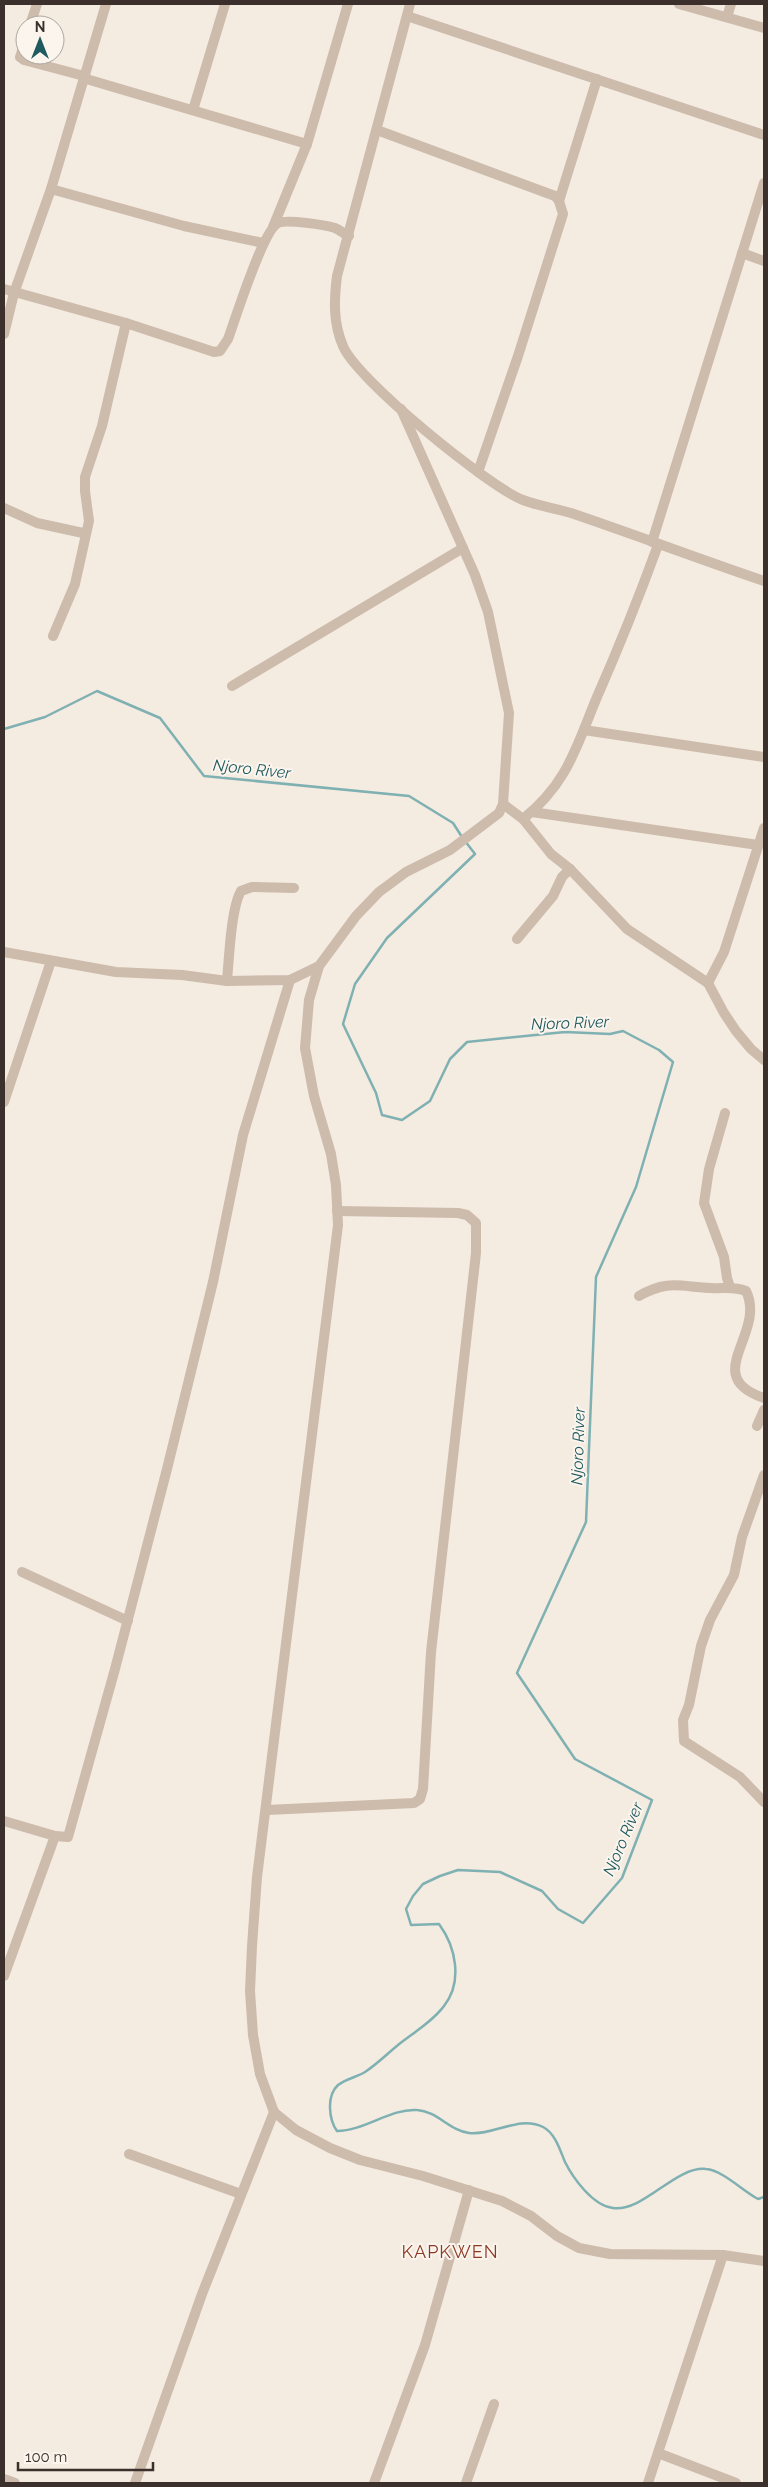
<svg xmlns="http://www.w3.org/2000/svg" width="768" height="2487" font-family="Raleway,sans-serif">
<style>
.lines{fill:none;stroke-linecap:round;stroke-linejoin:round}
.stream{stroke:#7fb0b2;stroke-width:2.5}
.minor{stroke:#cdbbac;stroke-width:10}
.labels{text-anchor:middle;dominant-baseline:central;stroke-width:4;stroke-linejoin:round;paint-order:stroke}
.water-label{font-size:16px;font-style:italic;fill:#1f5a5e;stroke:#fbf5ee}
.quarter-label{font-size:18px;letter-spacing:1px;fill:#8c3b22;stroke:#fbf5ee}
</style>
<rect width="100%" height="100%" fill="#f4ebe1"/>
<g class="lines">
<g class="stream">
<path d="M4 729 45 717 97 691 160 718 204 776 409 796 453 823 462 837"/>
<path d="M465 841 475 854 387 938 355 984 343 1024 376 1093 382 1115 402 1120 430 1101 450 1059 467 1042 565 1032 610 1034 623 1031 659 1050 673 1062 636 1187 596 1277 586 1522 517 1673 575 1759 652 1800 622 1878 583 1923 558 1909 542 1891 500 1872 458 1870 440 1876 423 1884 413 1896 406 1909 411 1925 439 1924C456 1947 463 1982 444 2006 432 2022 413 2033 398 2045 387 2054 377 2064 365 2072 357 2077 346 2079 338 2085 326 2096 329 2120 337 2131 364 2131 391 2108 417 2110 437 2111 450 2131 469 2133 493 2136 519 2115 543 2127 555 2133 560 2150 565 2162 573 2178 593 2206 613 2208 644 2212 675 2166 706 2169 722 2170 743 2191 758 2199L764 2197"/>
</g>
<g class="minor">
<path d="M410 4 337 276C334 300 333 323 343 346 356 379 489 487 523 500 538 506 555 508 571 513 636 535 699 559 764 581"/>
<path d="M679 4 764 28"/>
<path d="M407 16 764 135"/>
<path d="M727 17 731 4"/>
<path d="M30 25 37 4"/>
<path d="M25 42 20 57 24 60 84 76"/>
<path d="M83 78 307 144"/>
<path d="M193 110 225 4"/>
<path d="M377 130 555 196 559 201 563 214 518 356 478 472"/>
<path d="M51 189 106 4"/>
<path d="M559 201 597 79"/>
<path d="M273 227 307 144 348 4"/>
<path d="M742 253 764 261"/>
<path d="M4 289 126 323 214 352 220 351 228 339C235 320 263 230 278 223 287 219 325 225 335 228 340 230 344 234 349 236"/>
<path d="M4 334 14 293 51 189 184 226 263 243"/>
<path d="M401 409 475 575 488 612 509 713 503 804 499 813 450 850 406 872 379 892 356 916 319 966 309 1000 305 1048 314 1096 331 1154 336 1185 338 1225 257 1877 252 1946 250 1991 253 2035 260 2074 274 2112 296 2130 330 2148 360 2160 423 2176 502 2201 531 2216 557 2236 579 2248 610 2254 723 2255 764 2261"/>
<path d="M4 508 37 523 83 533 85 535"/>
<path d="M652 542 764 183"/>
<path d="M53 636 75 584 89 521 85 491V477L102 426 126 323"/>
<path d="M232 686 463 548"/>
<path d="M584 730 764 757"/>
<path d="M503 804 523 819 551 854 570 869 627 929 708 983 724 1013 736 1031 751 1049 764 1060"/>
<path d="M532 812 758 845"/>
<path d="M523 819C568 783 576 747 597 697 619 647 639 597 658 545"/>
<path d="M517 939 553 896 562 877 570 869"/>
<path d="M4 952 116 972 182 975 227 981 290 980 319 966"/>
<path d="M227 981C229 959 231 908 241 891L252 887 294 888"/>
<path d="M708 983 724 952 764 828"/>
<path d="M4 1102 51 961"/>
<path d="M725 1113 709 1169 704 1203 724 1257 727 1278 730 1287"/>
<path d="M639 1296C668 1279 681 1287 711 1288 724 1289 733 1286 746 1291 767 1334 699 1376 764 1398"/>
<path d="M757 1426 764 1410"/>
<path d="M764 1475 742 1537 734 1575 710 1620 701 1646 689 1705 683 1720 684 1741 740 1777 764 1802"/>
<path d="M22 1572 128 1621"/>
<path d="M267 1810 414 1803 420 1799 423 1789 431 1652 476 1253V1223L467 1215 458 1213 337 1211"/>
<path d="M4 1821 55 1836 68 1837 115 1669 167 1469 213 1282 243 1135 290 980"/>
<path d="M4 1976 55 1836"/>
<path d="M129 2154 241 2194"/>
<path d="M658 2453 736 2483"/>
<path d="M4 2479 15 2483"/>
<path d="M135 2483 202 2294 274 2112"/>
<path d="M374 2483 425 2345 469 2190"/>
<path d="M466 2483 494 2404"/>
<path d="M648 2483 723 2255"/>
</g>
</g>
<g class="labels">
<g class="water-label">
<text transform="translate(252 769) rotate(6)">Njoro River</text>
<text transform="translate(570 1023) rotate(-2)">Njoro River</text>
<text transform="translate(578 1446) rotate(-88)">Njoro River</text>
<text transform="translate(623 1839) rotate(-67)">Njoro River</text>
</g>
<g class="quarter-label">
<text x="450" y="2251">KAPKWEN</text>
</g>
</g>
<rect width="768" height="2487" fill="none" stroke="#3b302b" stroke-width="10"/>
<g transform="translate(40 40)"><circle r="24" fill="#fbf5ee" stroke="#aea6a0"/>
<path d="M0-4L9 19L0 12L-9 19Z" fill="#1f5a5e"/>
<text y="-8" font-size="14" font-weight="bold" text-anchor="middle" fill="#3b302b">N</text>
</g>
<path d="M18 2462v8h135v-8" fill="none" stroke="#3b302b" stroke-width="2.5"/>
<text x="25" y="2462" font-size="15" fill="#3b302b" stroke="#fbf5ee" stroke-width="4" paint-order="stroke">100 m</text>
</svg>
